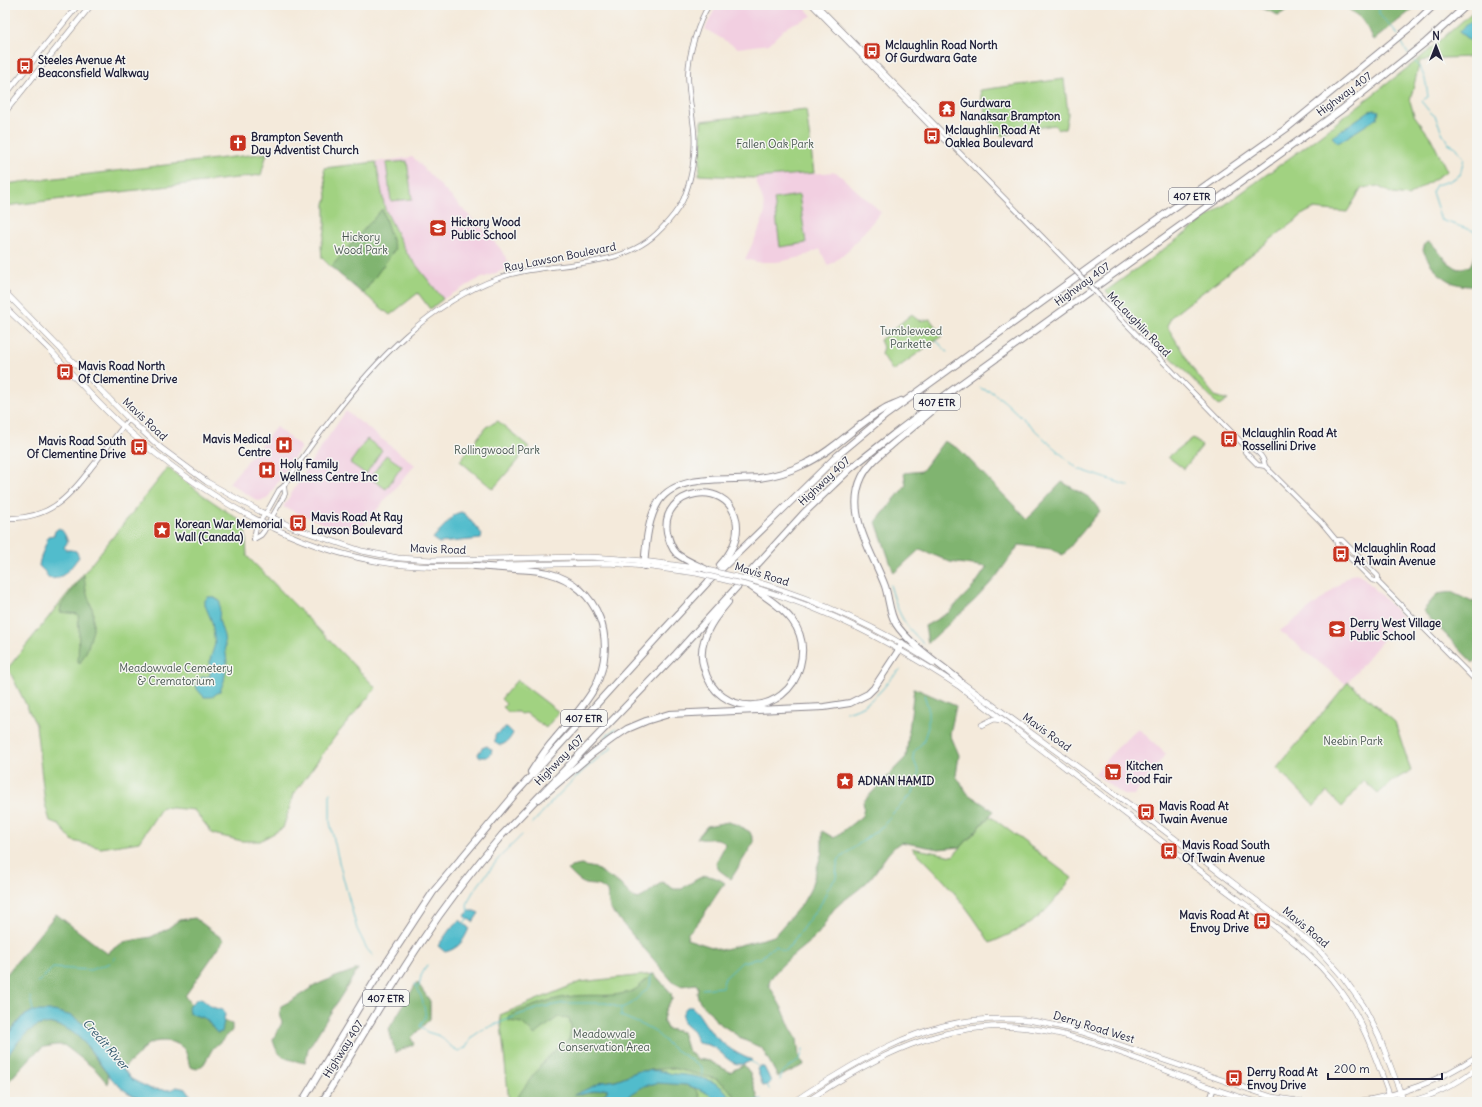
<svg xmlns="http://www.w3.org/2000/svg" width="1482" height="1107" font-family="Delius,sans-serif">
<style>
.built{fill:#f2cfe1}
.green{fill:#a1d281;stroke:#627a5e}
.forest{fill:#80b46f;stroke:#516b55}
.water{fill:#51bccc;stroke:#3a6f84}
.lines{fill:none;stroke-linecap:round;stroke-linejoin:round}
.stream{stroke:#51bccc;stroke-width:1}
.tertiary-casing{stroke:#8b868b;stroke-width:5.5}
.secondary-casing{stroke:#8b868b;stroke-width:6}
.motorway-casing{stroke:#8b868b;stroke-width:8}
.tertiary{stroke:#fff;stroke-width:4}
.secondary{stroke:#fff;stroke-width:5}
.motorway{stroke:#fff;stroke-width:6}
.tertiary-bridge-casing{stroke:#8b868b;stroke-width:5.5;stroke-linecap:butt}
.secondary-bridge-casing{stroke:#8b868b;stroke-width:6;stroke-linecap:butt}
.tertiary-bridge{stroke:#fff;stroke-width:4}
.secondary-bridge{stroke:#fff;stroke-width:5}
.labels{text-anchor:middle;dominant-baseline:central;stroke-width:3;stroke-linejoin:round;paint-order:stroke}
.shield{fill:#f6f6f2;stroke:#626272;stroke-width:1}
.shield-label{font-size:10px;font-weight:bold;fill:#22223b}
.poi-label{font-size:11px;font-weight:bold;fill:#22223b;stroke:#f6f6f2;text-anchor:start}
.street-label{font-size:11px;fill:#22223b;stroke:#f6f6f2}
.park-label{font-size:11px;fill:#485750;stroke:#f6f6f2}
.water-label{font-size:12px;font-style:italic;fill:#32586e;stroke:#f6f6f2}
</style>
<rect width="100%" height="100%" fill="#f6f6f2"/>
<filter id="ink" filterUnits="userSpaceOnUse"><feTurbulence type="fractalNoise" baseFrequency=".025" numOctaves="2"/><feDisplacementMap in="SourceGraphic" scale="8" xChannelSelector="R" yChannelSelector="G"/><feConvolveMatrix kernelMatrix="1 2 1 2 8 2 1 2 1" color-interpolation-filters="sRGB"/></filter>
<filter id="wash" filterUnits="userSpaceOnUse"><feTurbulence type="fractalNoise" baseFrequency=".012" numOctaves="4" result="noise"/><feDisplacementMap in="SourceGraphic" scale="16" xChannelSelector="R" yChannelSelector="G"/><feGaussianBlur stdDeviation="0.9" result="paint"/><feColorMatrix in="noise" values="0 0 0 0 0 0 0 0 0 0 0 0 0 0 0 0 0 1.4 0 .05"/><feComposite in="paint" operator="in"/></filter>
<g filter="url(#wash)">
<rect width="100%" height="100%" fill="#f4eadb"/>
<g class="built">
<path d="M717 5H802L812 16 790 25 783 30 769 44 738 48 705 29Z"/>
<path d="M413 157 499 247 512 267 477 280 443 299 406 252 385 209 376 162Z"/>
<path d="M836 172 881 212 847 252 828 266 820 249 802 257 777 262H757L745 259 758 232 765 213 763 201 755 178Z"/>
<path d="M346 411 415 465 364 525 357 531 351 532 342 531 283 507 313 459Z"/>
<path d="M276 427 301 447 267 499 258 501 229 483Z"/>
<path d="M1360 574 1402 617 1346 684 1280 631 1322 599 1350 575Z"/>
<path d="M1138 728 1166 754 1134 795H1123L1095 774 1110 755Z"/>
</g>
<g class="green">
<path d="M1477 8V59L1473 57 1442 58 1420 61 1410 101 1414 115 1431 138 1447 171 1408 196 1393 194 1377 186 1362 188 1347 212 1313 209 1305 213 1172 316 1167 326 1195 372 1215 396 1228 400 1219 406 1106 291 1310 143 1419 59Z"/>
<path d="M1064 79 1068 114 1065 129H1059L1054 125 1018 131 1002 136C987 119 984 112 980 90Z"/>
<path d="M806 109 814 173 755 178 699 175 701 149V121Z"/>
<path d="M267 153 261 175 5 206V184Z"/>
<path d="M407 161 412 199 391 201 386 163Z"/>
<path d="M376 162 385 209 406 252 443 299 430 309 418 293 390 315 331 267 322 258 321 246 325 231V204L327 197 324 168Z"/>
<path d="M799 195 806 243 780 247 774 199Z"/>
<path d="M912 314C917 322 922 321 930 319L942 336 893 371 881 354 883 347 880 340Z"/>
<path d="M498 421 529 447 493 489 460 461 486 427Z"/>
<path d="M1193 438 1202 446 1184 469 1168 457Z"/>
<path d="M367 439 382 450 366 474 350 463Z"/>
<path d="M386 455 402 466 386 489 370 478Z"/>
<path d="M168 468 203 495 245 524 247 556 376 688 334 738 294 794 283 828 260 841H242L213 834 194 810 162 807 139 842 101 848 73 841 58 824 50 821 45 804 36 725 8 668Z"/>
<path d="M517 680 559 712 546 728 526 713 520 714 518 712H508L503 707 506 704 501 699Z"/>
<path d="M1348 682 1395 722 1411 771C1398 777 1388 784 1378 794L1364 781 1342 807 1327 792 1314 806 1277 768Z"/>
<path d="M990 816 1072 878C1062 890 1053 904 1042 914 1028 927 1008 935 990 943 969 908 942 876 912 848L953 856Z"/>
<path d="M654 974 671 993 672 999 665 1010 663 1020 667 1029 682 1032 687 1049 696 1059 709 1061 730 1072 744 1065 750 1073 759 1102H509L500 1015 580 982Z"/>
</g>
<g class="forest">
<path d="M1255 5H1298L1278 15Z"/>
<path d="M1343 5H1418L1374 40 1362 19Z"/>
<path d="M382 209 395 249 363 294 331 267Z"/>
<path d="M1429 242 1435 247 1446 261 1458 269 1470 266 1477 252V286C1450 288 1434 274 1423 250L1425 244Z"/>
<path d="M944 441 959 449 1027 519 1062 482 1090 498 1100 511 1063 555 1051 549 1019 545 996 577 975 600 928 643 925 626 948 613 974 586 987 567 950 562 920 549 894 573 876 522 906 485 904 473 922 471Z"/>
<path d="M84 575 86 591 93 611V630L87 650 80 663 78 662 79 631 78 614 60 612 61 605Z"/>
<path d="M1451 592 1472 602 1477 600V658L1473 663 1423 611 1437 594Z"/>
<path d="M914 688 956 706 950 734 959 755 956 776 968 794 994 811 961 847 938 849 901 842C886 851 879 870 867 882 857 892 844 899 834 909 827 917 824 928 817 935 806 946 769 971 769 985L783 1010 790 1027 797 1039 799 1057 804 1065 778 1077 762 1048 744 1040 716 1021 711 1013 705 1008 699 1000 697 994 698 987 696 984 681 986 673 982 610 909 607 891C597 883 598 886 586 884 579 882 573 875 568 870L571 867 581 865 595 868 620 884 632 897 638 899 644 896 662 882 674 889H682C685 886 700 877 704 876 710 875 720 879 725 883 712 899 703 920 688 933L687 939 721 950 774 936 802 904 810 890 822 852V831L834 838 862 816 864 807 863 802 906 757Z"/>
<path d="M728 822 738 825 750 832 754 842 731 879 719 870 716 864C718 856 723 852 725 844 718 834 707 842 697 838L707 826Z"/>
<path d="M56 914 108 954 111 950 124 942 151 937 167 929 179 920 195 918 224 940 185 996C192 1011 217 1019 232 1024V1030L230 1033 213 1048 204 1064 197 1069 190 1067C188 1060 187 1051 182 1047 175 1040 155 1039 147 1045 142 1049 139 1055 134 1059 130 1063 126 1064 123 1069L94 1031 87 1027 33 1011 22 1017 5 1038V976Z"/>
<path d="M358 969 308 1049 305 1063C287 1059 277 1059 273 1039L282 1023 280 1012 281 1006C294 1000 304 992 316 985 329 979 344 974 358 969Z"/>
<path d="M654 974 671 993 672 999 665 1010 663 1020 667 1029 682 1032 687 1049 696 1059 709 1061 730 1072 744 1065 750 1073 759 1102H736L734 1095 726 1086 716 1079 672 1068 639 1071 616 1080 602 1082 581 1095 597 1089 607 1088V1092L595 1102H569L566 1100 558 1102H514C532 1077 544 1057 569 1039L571 1027 569 1018 558 1017 535 1035 522 1023 509 1021V1015C530 1007 551 998 574 996 594 994 613 998 632 991 640 988 646 978 654 974Z"/>
<path d="M417 982 430 1001V1019L411 1038 414 1044 395 1053 389 1029Z"/>
<path d="M48 1023 64 1026 73 1031 85 1044 108 1075V1084L95 1069 64 1045H56L44 1047 35 1053 5 1085C5 1078 3 1068 5 1060 6 1054 28 1031 33 1027 38 1024 43 1024 48 1023Z"/>
<path d="M654 1079 692 1086 698 1092 701 1102H619Z"/>
</g>
<g class="water">
<path d="M1477 16V40L1473 43 1459 32Z"/>
<path d="M1375 110 1379 111 1377 118 1338 143 1332 137 1369 111Z"/>
<path d="M461 512 465 514 482 534 481 539 439 543 433 539 434 537 455 514Z"/>
<path d="M59 528C64 531 66 537 68 542L64 547 66 550H72L76 551 79 557C71 567 62 582 48 578L45 572 39 566C40 556 46 546 48 536L54 535 55 531Z"/>
<path d="M208 597H213L220 601 219 620 224 636 227 663 224 681 220 691 212 697H204L197 689 196 682 202 677 210 676V660L215 644 212 622 205 605V600Z"/>
<path d="M507 727 513 733C511 738 505 746 498 745L495 742V735Z"/>
<path d="M487 746 492 750 491 754 487 757H479L478 754 482 748Z"/>
<path d="M470 911H474L479 913 473 922 464 916Z"/>
<path d="M460 920 469 928C464 941 458 949 445 952L438 946 450 929Z"/>
<path d="M201 998C208 1005 212 1008 223 1010L225 1014 222 1032 217 1033 206 1019 189 1013 188 1006 197 999Z"/>
<path d="M687 1007H692C698 1012 701 1018 705 1024 716 1040 733 1053 752 1060 732 1073 725 1052 711 1046 707 1044 702 1044 698 1043L693 1032 683 1023C682 1016 682 1012 687 1007Z"/>
<path d="M33 1011H54L72 1016 94 1031 131 1079 151 1089 170 1090 177 1087 186 1089 195 1102C172 1102 147 1105 127 1092 97 1073 91 1032 53 1024 33 1020 15 1044 5 1060V1038L22 1017Z"/>
<path d="M759 1067H764L768 1075 771 1082 768 1085 763 1086 757 1069Z"/>
<path d="M639 1071C646 1071 654 1070 661 1071 665 1072 669 1073 673 1074 697 1076 721 1078 733 1102H715L710 1095 701 1090 686 1085 657 1083 644 1086 619 1102H594L607 1092V1088C596 1090 586 1095 574 1095L602 1082 616 1080Z"/>
</g>
<g class="lines">
<g class="stream">
<path d="M1379 5V14C1385 22 1393 26 1398 35"/>
<path d="M1400 39 1408 54"/>
<path d="M1412 58C1424 71 1426 79 1428 97L1421 101 1429 111 1435 116 1443 134 1448 143 1456 147 1464 158 1460 175 1449 181 1436 185 1432 192 1441 220 1477 232"/>
<path d="M1477 247 1475 254 1477 256"/>
<path d="M937 341 947 352"/>
<path d="M979 387 982 389 992 392 1004 401 1053 447 1078 469 1129 486"/>
<path d="M890 585C899 615 902 623 925 645"/>
<path d="M846 712C863 708 874 699 885 686 890 680 894 674 900 670"/>
<path d="M606 739 605 737 616 729"/>
<path d="M330 793V822L339 862 357 929 367 949 373 956"/>
<path d="M532 824C556 797 582 768 612 748L611 746"/>
<path d="M470 913 467 906 469 899 473 892 499 858 522 835"/>
<path d="M464 923 468 918"/>
<path d="M113 960 115 957"/>
<path d="M36 984 53 968 90 970 110 963"/>
<path d="M415 984C419 988 427 1012 425 1018 424 1021 421 1024 420 1026L427 1032 440 1036 450 1046 458 1051 465 1048 472 1037 482 1030 521 1014 543 1007 565 1003H606L621 1008 631 1004 650 986 651 974"/>
<path d="M419 987 421 976 427 965"/>
<path d="M702 989 722 987 725 978 742 962 761 958 770 949 776 946 782 950 786 951 822 902 828 888 836 878 837 865 839 859 884 825 893 813 913 793 919 773 913 758 914 752 923 742 928 727V707L924 695"/>
<path d="M30 997 33 1011"/>
<path d="M621 1009V1016L652 1029 671 1047 702 1067V1077"/>
<path d="M750 1061 757 1065 760 1069"/>
<path d="M780 1080C781 1078 781 1076 782 1074 787 1064 801 1067 803 1049"/>
<path d="M767 1084 769 1089"/>
<path d="M749 1102 762 1099"/>
</g>
</g>
</g>
<g filter="url(#ink)">
<g class="lines">
<defs>
<g id="tertiary">
<path d="M812 5 944 140 951 144"/>
<path d="M817 5 947 137 953 146 1069 264"/>
<path d="M1104 301 1245 446C1255 448 1264 456 1265 466"/>
<path d="M1245 446V452L1258 465 1265 466 1321 522 1336 540 1337 545 1372 580 1378 582 1477 682"/>
<path d="M5 518C47 520 67 500 91 468 104 452 116 435 129 419"/>
<path d="M254 539 256 527 269 508 279 490 284 486C298 462 315 440 331 419 375 361 429 303 499 278 551 259 621 273 661 229 669 221 678 210 683 200 692 179 696 153 694 130 692 111 688 92 688 73 689 53 698 22 709 5"/>
<path d="M254 539 261 535 264 531 285 494 284 486"/>
<path d="M1336 540H1342L1378 576V582"/>
<path d="M1209 1102 1214 1088"/>
</g>
<g id="secondary">
<path d="M5 95 78 5"/>
<path d="M5 112 91 5"/>
<path d="M5 292 129 419 161 448 207 482 259 511 294 528 362 551 398 558 432 560 586 557C625 558 663 563 701 569"/>
<path d="M5 307C20 322 36 336 51 351 75 377 97 404 124 427 200 494 292 551 394 564 422 567 450 567 478 566"/>
<path d="M498 565 609 563 644 566 696 573"/>
<path d="M754 581C817 600 878 627 933 663"/>
<path d="M752 587C829 609 894 644 960 687 1044 751 1128 815 1211 879 1256 914 1307 944 1341 991 1366 1025 1377 1063 1392 1102"/>
<path d="M957 679 1141 813 1290 926 1321 952 1343 977 1363 1005 1379 1036 1404 1102"/>
<path d="M982 725 994 719 1001 720"/>
<path d="M794 1102C807 1092 821 1084 835 1076 869 1055 904 1036 943 1026 969 1019 998 1018 1025 1020 1044 1022 1063 1027 1082 1032L1257 1092 1272 1097 1303 1102"/>
<path d="M806 1102C871 1058 946 1018 1028 1028 1061 1032 1093 1043 1124 1054 1168 1070 1212 1091 1258 1102"/>
<path d="M1355 1102C1399 1096 1440 1081 1477 1056"/>
<path d="M1408 1102C1433 1096 1457 1084 1477 1068"/>
</g>
<g id="motorway">
<path d="M939 405C925 417 910 430 895 442 884 452 869 462 862 477 844 514 873 553 885 586 889 598 889 613 896 624 908 643 941 665 959 680"/>
<path d="M475 566C488 567 502 568 515 569 526 570 537 570 548 573 600 586 618 642 595 687 584 707 568 723 554 740 545 750 538 761 531 772"/>
<path d="M644 566C646 545 647 520 659 501 678 473 729 481 759 478 774 476 791 471 805 464 833 451 855 426 882 410 888 406 895 404 901 401"/>
<path d="M707 570C697 565 686 561 677 554 671 548 669 540 667 532 660 489 727 478 736 519 740 537 732 552 720 565"/>
<path d="M728 602C718 614 708 626 704 641 701 650 701 659 704 668 717 719 787 717 800 666 811 624 779 606 750 586"/>
<path d="M539 799 593 753 612 739 627 729 646 721 669 714 824 707 850 703 868 694 874 688 899 650 902 643"/>
<path d="M302 1102 374 982 433 892 516 793 661 633 708 582 783 509 838 455 886 415 1100 260 1287 128 1413 25 1434 5"/>
<path d="M322 1102C355 1049 386 994 421 942 446 904 473 869 502 835L676 654 804 513 851 468 894 434 951 391 1341 110 1426 42 1467 5"/>
</g>
</defs>
<use href="#tertiary" class="tertiary-casing"/>
<use href="#secondary" class="secondary-casing"/>
<use href="#motorway" class="motorway-casing"/>
<use href="#tertiary" class="tertiary"/>
<use href="#secondary" class="secondary"/>
<use href="#motorway" class="motorway"/>
<defs>
<path id="tertiary-bridge" d="M1069 264 1104 301"/>
<g id="secondary-bridge">
<path d="M707 570 754 581"/>
<path d="M696 573 750 586"/>
</g>
</defs>
<use href="#tertiary-bridge" class="tertiary-bridge-casing"/>
<use href="#secondary-bridge" class="secondary-bridge-casing"/>
<use href="#tertiary-bridge" class="tertiary-bridge"/>
<use href="#secondary-bridge" class="secondary-bridge"/>
</g>
</g>
<defs>
<symbol id="bus-square" viewBox="-11 -11 22 22"><rect x="-9" y="-9" width="18" height="18" rx="4" fill="#c8321e" stroke="#f6f6f2"/><path d="M-5-6H5V4H4V6H2V4H-2V6H-4V4H-5ZM-3.5-4V0h7V-4ZM-3.5 1.2v1.5H-2V1.2ZM2 1.2v1.5H3.5V1.2Z" fill="#fff"/></symbol>
<symbol id="temple-square" viewBox="-11 -11 22 22"><rect x="-9" y="-9" width="18" height="18" rx="4" fill="#c8321e" stroke="#f6f6f2"/><path d="M0-6L5-2H3V0L6.5 2.5H4V6H1.5V3h-3V6H-4V2.5H-6.5L-3 0V-2H-5Z" fill="#fff"/></symbol>
<symbol id="church-square" viewBox="-11 -11 22 22"><rect x="-9" y="-9" width="18" height="18" rx="4" fill="#c8321e" stroke="#f6f6f2"/><path d="M-1.2-6h2.4v3.5h3.3v2.4h-3.3V6h-2.4V-.1h-3.3v-2.4h3.3Z" fill="#fff"/></symbol>
<symbol id="school-square" viewBox="-11 -11 22 22"><rect x="-9" y="-9" width="18" height="18" rx="4" fill="#c8321e" stroke="#f6f6f2"/><path d="M0-5L7-2L0 1L-7-2ZM-4 1L0 2.5L4 1V4Q0 6-4 4Z" fill="#fff"/></symbol>
<symbol id="hospital-square" viewBox="-11 -11 22 22"><rect x="-9" y="-9" width="18" height="18" rx="4" fill="#c8321e" stroke="#f6f6f2"/><path d="M-5-5h3v3.5h4V-5h3V5h-3V1.5h-4V5h-3Z" fill="#fff"/></symbol>
<symbol id="sight-square" viewBox="-11 -11 22 22"><rect x="-9" y="-9" width="18" height="18" rx="4" fill="#c8321e" stroke="#f6f6f2"/><path d="M0-6L1.8-2.2L6-1.7L2.9 1.2L3.7 5.4L0 3.3L-3.7 5.4L-2.9 1.2L-6-1.7L-1.8-2.2Z" fill="#fff"/></symbol>
<symbol id="supermarket-square" viewBox="-11 -11 22 22"><rect x="-9" y="-9" width="18" height="18" rx="4" fill="#c8321e" stroke="#f6f6f2"/><path d="M-6-5.5h2.5l.6 2H6L4.5 2H-2.5L-4.4-4H-6ZM-1.5 3.2a1.3 1.3 0 1 0 .1 0ZM3 3.2a1.3 1.3 0 1 0 .1 0Z" fill="#fff"/></symbol>
</defs>
<g fill-rule="evenodd">
<use href="#bus-square" x="862" y="41" width="20" height="20"/>
<use href="#bus-square" x="15" y="56" width="20" height="20"/>
<use href="#temple-square" x="937" y="99" width="20" height="20"/>
<use href="#bus-square" x="922" y="126" width="20" height="20"/>
<use href="#church-square" x="228" y="133" width="20" height="20"/>
<use href="#school-square" x="428" y="218" width="20" height="20"/>
<use href="#bus-square" x="55" y="362" width="20" height="20"/>
<use href="#bus-square" x="1219" y="429" width="20" height="20"/>
<use href="#hospital-square" x="274" y="435" width="20" height="20"/>
<use href="#bus-square" x="129" y="437" width="20" height="20"/>
<use href="#hospital-square" x="257" y="460" width="20" height="20"/>
<use href="#bus-square" x="288" y="513" width="20" height="20"/>
<use href="#sight-square" x="152" y="520" width="20" height="20"/>
<use href="#bus-square" x="1331" y="544" width="20" height="20"/>
<use href="#school-square" x="1327" y="619" width="20" height="20"/>
<use href="#supermarket-square" x="1103" y="762" width="20" height="20"/>
<use href="#sight-square" x="835" y="771" width="20" height="20"/>
<use href="#bus-square" x="1136" y="802" width="20" height="20"/>
<use href="#bus-square" x="1159" y="841" width="20" height="20"/>
<use href="#bus-square" x="1252" y="911" width="20" height="20"/>
<use href="#bus-square" x="1224" y="1068" width="20" height="20"/>
</g>
<g class="labels">
<g class="shield">
<rect x="1169" y="188" width="46" height="16" rx="3"/>
<rect x="914" y="394" width="46" height="16" rx="3"/>
<rect x="561" y="710" width="46" height="16" rx="3"/>
<rect x="363" y="990" width="46" height="16" rx="3"/>
</g>
<g class="shield-label">
<text x="1192" y="196">407 ETR</text>
<text x="937" y="402">407 ETR</text>
<text x="584" y="718">407 ETR</text>
<text x="386" y="998">407 ETR</text>
</g>
<g class="poi-label">
<text x="885" y="45">Mclaughlin Road North<tspan x="885" dy="13">Of Gurdwara Gate</tspan></text>
<text x="38" y="60">Steeles Avenue At<tspan x="38" dy="13">Beaconsfield Walkway</tspan></text>
<text x="960" y="103">Gurdwara<tspan x="960" dy="13">Nanaksar Brampton</tspan></text>
<text x="945" y="130">Mclaughlin Road At<tspan x="945" dy="13">Oaklea Boulevard</tspan></text>
<text x="251" y="137">Brampton Seventh<tspan x="251" dy="13">Day Adventist Church</tspan></text>
<text x="451" y="222">Hickory Wood<tspan x="451" dy="13">Public School</tspan></text>
<text x="78" y="366">Mavis Road North<tspan x="78" dy="13">Of Clementine Drive</tspan></text>
<text x="1242" y="433">Mclaughlin Road At<tspan x="1242" dy="13">Rossellini Drive</tspan></text>
<text x="271" y="439" text-anchor="end">Mavis Medical<tspan x="271" dy="13">Centre</tspan></text>
<text x="126" y="441" text-anchor="end">Mavis Road South<tspan x="126" dy="13">Of Clementine Drive</tspan></text>
<text x="280" y="464">Holy Family<tspan x="280" dy="13">Wellness Centre Inc</tspan></text>
<text x="311" y="517">Mavis Road At Ray<tspan x="311" dy="13">Lawson Boulevard</tspan></text>
<text x="175" y="524">Korean War Memorial<tspan x="175" dy="13">Wall (Canada)</tspan></text>
<text x="1354" y="548">Mclaughlin Road<tspan x="1354" dy="13">At Twain Avenue</tspan></text>
<text x="1350" y="623">Derry West Village<tspan x="1350" dy="13">Public School</tspan></text>
<text x="1126" y="766">Kitchen<tspan x="1126" dy="13">Food Fair</tspan></text>
<text x="858" y="781">ADNAN HAMID</text>
<text x="1159" y="806">Mavis Road At<tspan x="1159" dy="13">Twain Avenue</tspan></text>
<text x="1182" y="845">Mavis Road South<tspan x="1182" dy="13">Of Twain Avenue</tspan></text>
<text x="1249" y="915" text-anchor="end">Mavis Road At<tspan x="1249" dy="13">Envoy Drive</tspan></text>
<text x="1247" y="1072">Derry Road At<tspan x="1247" dy="13">Envoy Drive</tspan></text>
</g>
<g class="street-label">
<text transform="translate(1344 94) rotate(-37)">Highway 407</text>
<text transform="translate(560 257) rotate(-11)">Ray Lawson Boulevard</text>
<text transform="translate(1082 284) rotate(-36)">Highway 407</text>
<text transform="translate(1139 324) rotate(46)">McLaughlin Road</text>
<text transform="translate(145 419) rotate(43)">Mavis Road</text>
<text transform="translate(824 481) rotate(-43)">Highway 407</text>
<text transform="translate(438 549) rotate(2)">Mavis Road</text>
<text transform="translate(762 574) rotate(17)">Mavis Road</text>
<text transform="translate(1047 732) rotate(36)">Mavis Road</text>
<text transform="translate(559 760) rotate(-46)">Highway 407</text>
<text transform="translate(1306 927) rotate(40)">Mavis Road</text>
<text transform="translate(1094 1027) rotate(17)">Derry Road West</text>
<text transform="translate(343 1049) rotate(-58)">Highway 407</text>
</g>
<g class="park-label">
<text x="775" y="144">Fallen Oak Park</text>
<text x="361" y="237">Hickory<tspan x="361" dy="13">Wood Park</tspan></text>
<text x="911" y="331">Tumbleweed<tspan x="911" dy="13">Parkette</tspan></text>
<text x="497" y="450">Rollingwood Park</text>
<text x="176" y="668">Meadowvale Cemetery<tspan x="176" dy="13">&amp; Crematorium</tspan></text>
<text x="1353" y="741">Neebin Park</text>
<text x="604" y="1034">Meadowvale<tspan x="604" dy="13">Conservation Area</tspan></text>
</g>
<g class="water-label">
<text transform="translate(106 1044) rotate(49)">Credit River</text>
</g>
</g>
<rect width="1482" height="1107" fill="none" stroke="#f6f6f2" stroke-width="20"/>
<g transform="translate(1436 46)" stroke="#f6f6f2" stroke-width="3" paint-order="stroke">
<path d="M0-3L7 15L0 10L-7 15Z" fill="#22223b"/>
<text y="-6" font-size="11" font-weight="bold" text-anchor="middle" fill="#22223b">N</text>
</g>
<path d="M1328 1073v6h114v-6" fill="none" stroke="#22223b" stroke-width="2"/>
<text x="1334" y="1073" font-size="12" fill="#22223b" stroke="#f6f6f2" stroke-width="3" paint-order="stroke">200 m</text>
</svg>
